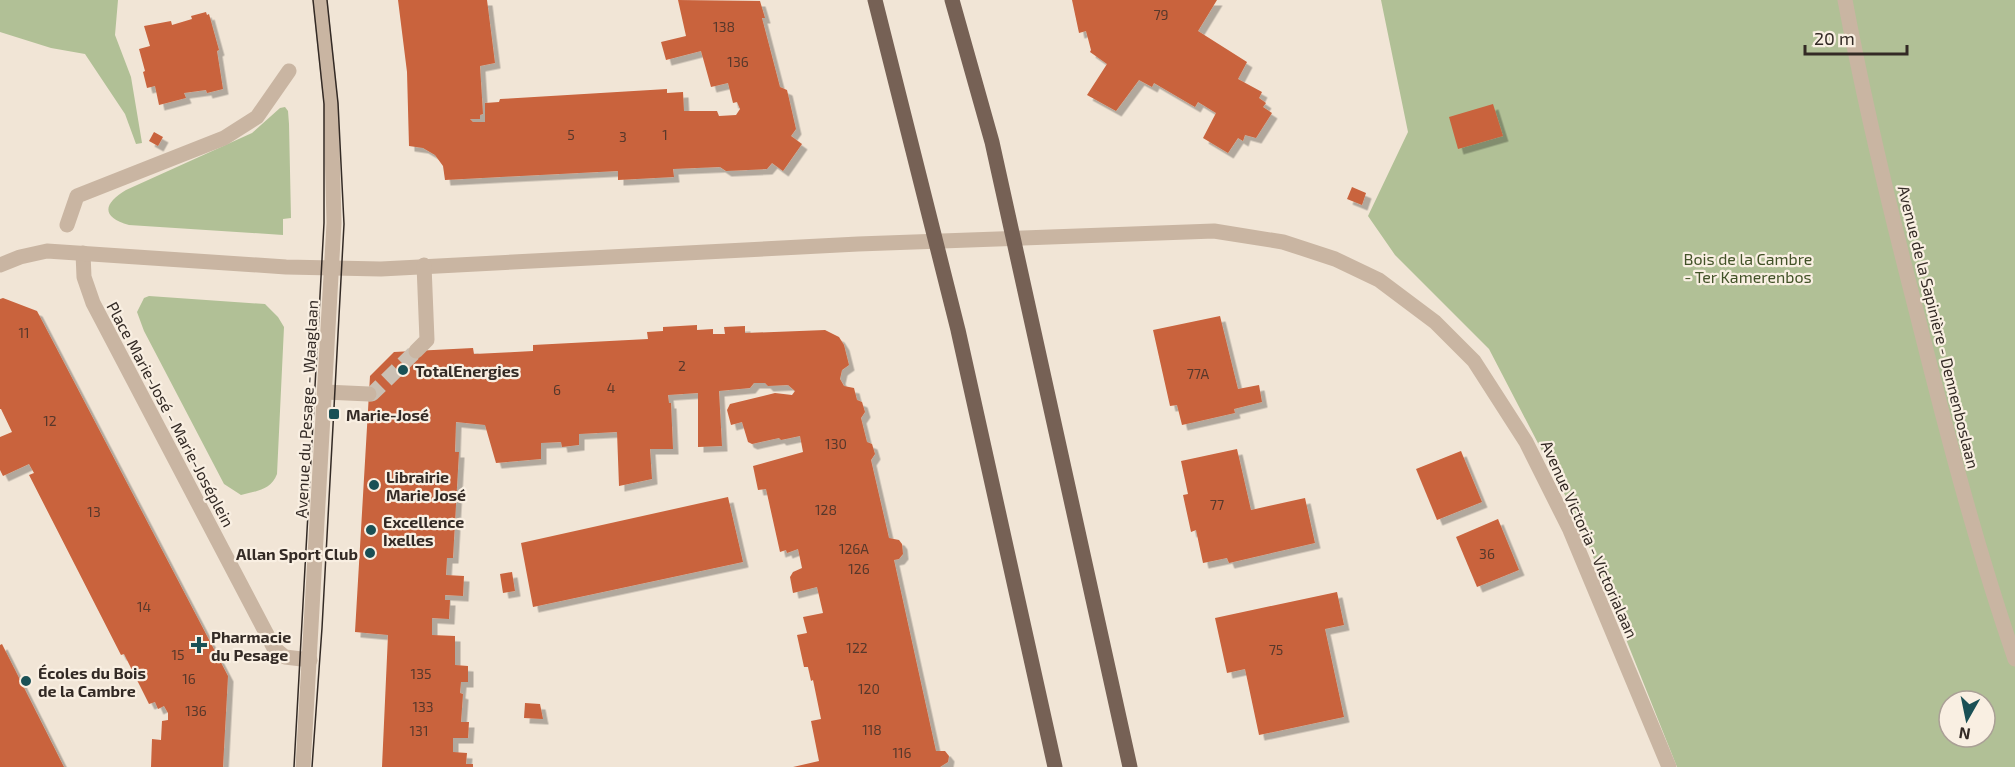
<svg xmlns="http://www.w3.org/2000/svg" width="2015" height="767" font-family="'Exo 2',sans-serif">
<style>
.green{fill:#b1c096;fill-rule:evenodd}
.building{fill:#c9633d;filter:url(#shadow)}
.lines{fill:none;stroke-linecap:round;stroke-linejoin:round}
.minor-tunnel{stroke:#cbc0b3;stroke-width:15;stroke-dasharray:15 8;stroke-linecap:butt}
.minor{stroke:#c9b5a2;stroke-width:15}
.major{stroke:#766155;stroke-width:15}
.tram{stroke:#332a25;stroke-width:1.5}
.poi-dot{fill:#1a5055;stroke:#f9efe2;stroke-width:2}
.labels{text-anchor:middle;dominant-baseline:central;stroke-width:4.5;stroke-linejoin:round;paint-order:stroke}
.number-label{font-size:14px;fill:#58382b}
.park-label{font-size:16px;fill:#425228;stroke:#f9efe2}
.street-label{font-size:16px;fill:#332a25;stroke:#f9efe2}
.poi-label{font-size:16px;font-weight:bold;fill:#332a25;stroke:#f9efe2;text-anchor:start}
</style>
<defs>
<filter id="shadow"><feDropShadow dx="5.5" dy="5.5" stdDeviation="0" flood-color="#0004"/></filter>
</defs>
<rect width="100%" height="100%" fill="#f1e5d6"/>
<g class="green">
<path d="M0 0H118L115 35 131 77 142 143 136 144 125 114 85 54 51 48 0 32Z"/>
<path d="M1381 0H2015V767H1677L1580 524 1489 349 1395 255 1368 216 1408 132ZM1949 701H1985V737H1949Z"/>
<path d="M285 107 288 111 289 124 291 218 283 219V235L129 225C100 217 104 203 126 190L252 133 280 108Z"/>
<path d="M149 296 265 304 278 317 284 327 277 474C271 490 257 491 241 495L224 484 144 331 137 312 144 298Z"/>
</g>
<g class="building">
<path d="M398 0H487L495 63 480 66 483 114 480 115V119H470L473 122H485V103L499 102 500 99 667 89V93L683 92 684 111H717L719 116 736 115 740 109 737 102 733 103 728 83 711 87 701 51 666 60 661 42 686 36 678 0 760 1 765 18H762L780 87 787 90 796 129 791 136 802 144 783 171 772 163 767 169 726 171 720 167 673 169 674 177 618 180V171L445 180 443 166 435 155 423 148 409 146 407 72Z"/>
<path d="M1072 0H1217L1198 31 1247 62 1238 79 1262 92 1259 98 1266 103 1263 107 1272 113 1256 138 1245 135 1243 141 1238 138 1228 153 1203 138 1216 113 1198 102 1195 107 1154 83 1152 87 1139 80 1116 111 1087 95 1107 64 1090 52 1091 50 1086 31 1079 33Z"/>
<path d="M206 12 207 15 209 14 219 50 217 51 223 89 207 93 206 90 184 93 186 98 159 105 155 86 147 88 143 72 145 71 139 49 150 46 144 26 171 21 172 25 192 19 191 16Z"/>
<path d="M1493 104 1503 136 1458 149 1449 117Z"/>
<path d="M154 132 163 137 158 146 149 141Z"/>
<path d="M1352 187 1366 193 1362 205 1347 199Z"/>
<path d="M3 298 37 311 228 676 223 767H151L152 739 161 740 162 721 168 720V713L164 706 158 709 155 702 149 704 124 654 121 655 29 475 34 473 29 464 3 476 0 470V437L12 432 1 409H0V299Z"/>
<path d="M1220 316 1238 389 1259 385 1262 402 1234 409 1235 413 1182 425 1177 405 1170 406 1153 330Z"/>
<path d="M697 325V330L713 329V334H725L724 327 745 326V333L825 330 839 337 844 345 849 365 842 370 840 379 844 386 854 388 857 400 862 402 865 412 861 418 867 442 872 444 875 454 871 460 889 538 899 540 902 544 903 554 899 559 894 560 936 751H945L949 756 948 762 940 767H793L819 761 811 721 821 719 813 680 811 681 808 667H804L797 635 807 633 803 617 823 613 817 587 793 593 790 577 793 572 802 568 798 549 787 553 786 550 780 552 766 489 758 490 753 466 803 452 800 436 781 440 779 438 752 444 748 442 742 422 731 425 727 410 730 404 775 393 792 395 795 391 788 385 768 386 765 383H754L750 388 719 391 722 446 698 447V393L668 395 669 403H671L673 449H650L652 479 619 486 617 432 579 434V445L562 447 561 442 541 443V459L496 463 485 425 456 422 455 452H459L453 558H447L446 575 464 576 463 596 445 595V600H450L449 619 432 618V635L455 636V665L468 666V682H461L460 693 463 694 461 722H469L468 738H453V752L467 753 466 764H473V767H382L388 635 355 632 370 376 394 352 473 348 474 354 533 351V345L648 339 647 332 663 331V327Z"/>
<path d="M1237 449 1251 510 1305 498 1315 543 1229 563 1227 558 1203 563 1196 530 1191 532 1183 495 1188 494 1181 461Z"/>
<path d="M1461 451 1482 502 1437 520 1416 469Z"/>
<path d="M728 497 743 562 533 607 521 543Z"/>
<path d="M1498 519 1519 570 1477 587 1456 537Z"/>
<path d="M512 572 515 591 503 593 500 574Z"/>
<path d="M1337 592 1344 625 1325 629 1344 717 1259 735 1245 669 1227 673 1215 618Z"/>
<path d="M2 644 64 767H0V645Z"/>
<path d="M525 703 540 704 543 719 524 718Z"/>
</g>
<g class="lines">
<path class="minor-tunnel" d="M369 394H372L416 351"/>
<g class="minor">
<path d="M1845 0C1865 106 1890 210 1917 314 1946 430 1976 546 2015 659"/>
<path d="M67 225 77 196 224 138 257 117 289 71"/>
<path d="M83 253 84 277 93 303 274 648 285 657 310 660"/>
<path d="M0 265 20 257 47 251 286 267 381 269 858 244 1214 231 1283 242 1335 259 1379 280 1435 322 1474 361 1526 442 1570 530 1669 767"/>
<path d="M416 351 427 340 424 265"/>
<path d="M325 392 369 394"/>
<path d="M303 767 334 223 331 104 320 0"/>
</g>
<g class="major">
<path d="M875 0 958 330 1055 767"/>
<path d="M952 0 992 142 1130 767"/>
</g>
<g class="tram">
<path d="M294 767 324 223V104L313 0"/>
<path d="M312 767 322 628 344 224 338 103 327 0"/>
</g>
</g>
<g class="poi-dot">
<circle cx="403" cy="370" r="6"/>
<rect x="328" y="408" width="12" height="12" rx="3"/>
<circle cx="374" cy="485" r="6"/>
<circle cx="371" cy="530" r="6"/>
<circle cx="370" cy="553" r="6"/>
<path d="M196 636h6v6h6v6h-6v6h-6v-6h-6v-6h6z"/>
<circle cx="26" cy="681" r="6"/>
</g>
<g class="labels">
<g class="number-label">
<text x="1161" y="14">79</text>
<text x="724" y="26">138</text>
<text x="738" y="61">136</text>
<text x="571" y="134">5</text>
<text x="665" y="134">1</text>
<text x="623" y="136">3</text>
<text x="24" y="332">11</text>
<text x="682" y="365">2</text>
<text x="1198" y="373">77A</text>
<text x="611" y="387">4</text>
<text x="557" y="389">6</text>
<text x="50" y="420">12</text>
<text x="836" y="443">130</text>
<text x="1217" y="504">77</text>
<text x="826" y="509">128</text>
<text x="94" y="511">13</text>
<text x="854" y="548">126A</text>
<text x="1487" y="553">36</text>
<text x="859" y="568">126</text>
<text x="144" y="606">14</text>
<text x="857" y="647">122</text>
<text x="1276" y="649">75</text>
<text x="178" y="654">15</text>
<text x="421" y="673">135</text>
<text x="189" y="678">16</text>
<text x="869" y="688">120</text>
<text x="423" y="706">133</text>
<text x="196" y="710">136</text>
<text x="872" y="729">118</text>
<text x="419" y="730">131</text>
<text x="902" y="752">116</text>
</g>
<g class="park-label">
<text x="1748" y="258">Bois de la Cambre<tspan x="1748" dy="18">- Ter Kamerenbos</tspan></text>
</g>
<g class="street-label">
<text transform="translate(1939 327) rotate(76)">Avenue de la Sapinière - Dennenboslaan</text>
<text transform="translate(306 409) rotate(-87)">Avenue du Pesage - Waaglaan</text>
<text transform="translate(171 414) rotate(62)">Place Marie-José - Marie-Joséplein</text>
<text transform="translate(1590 539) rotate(66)">Avenue Victoria - Victorialaan</text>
</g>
<g class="poi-label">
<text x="415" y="370">TotalEnergies</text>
<text x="346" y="414">Marie-José</text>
<text x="386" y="476">Librairie<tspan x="386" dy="18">Marie José</tspan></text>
<text x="383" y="521">Excellence<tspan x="383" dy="18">Ixelles</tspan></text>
<text x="358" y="553" text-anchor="end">Allan Sport Club</text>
<text x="211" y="636">Pharmacie<tspan x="211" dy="18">du Pesage</tspan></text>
<text x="38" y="672">Écoles du Bois<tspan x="38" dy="18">de la Cambre</tspan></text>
</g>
</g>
<g transform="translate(1967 719) rotate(189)"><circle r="28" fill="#f9efe2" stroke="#aaa096" stroke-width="1.5"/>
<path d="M0-4.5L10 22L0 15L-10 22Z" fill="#1a5055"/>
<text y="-9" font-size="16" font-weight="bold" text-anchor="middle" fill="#332a25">N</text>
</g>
<path d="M1805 45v9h102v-9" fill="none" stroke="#332a25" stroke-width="3"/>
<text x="1814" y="45" font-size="18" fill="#332a25" stroke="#f9efe2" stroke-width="4.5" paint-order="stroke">20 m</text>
</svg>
